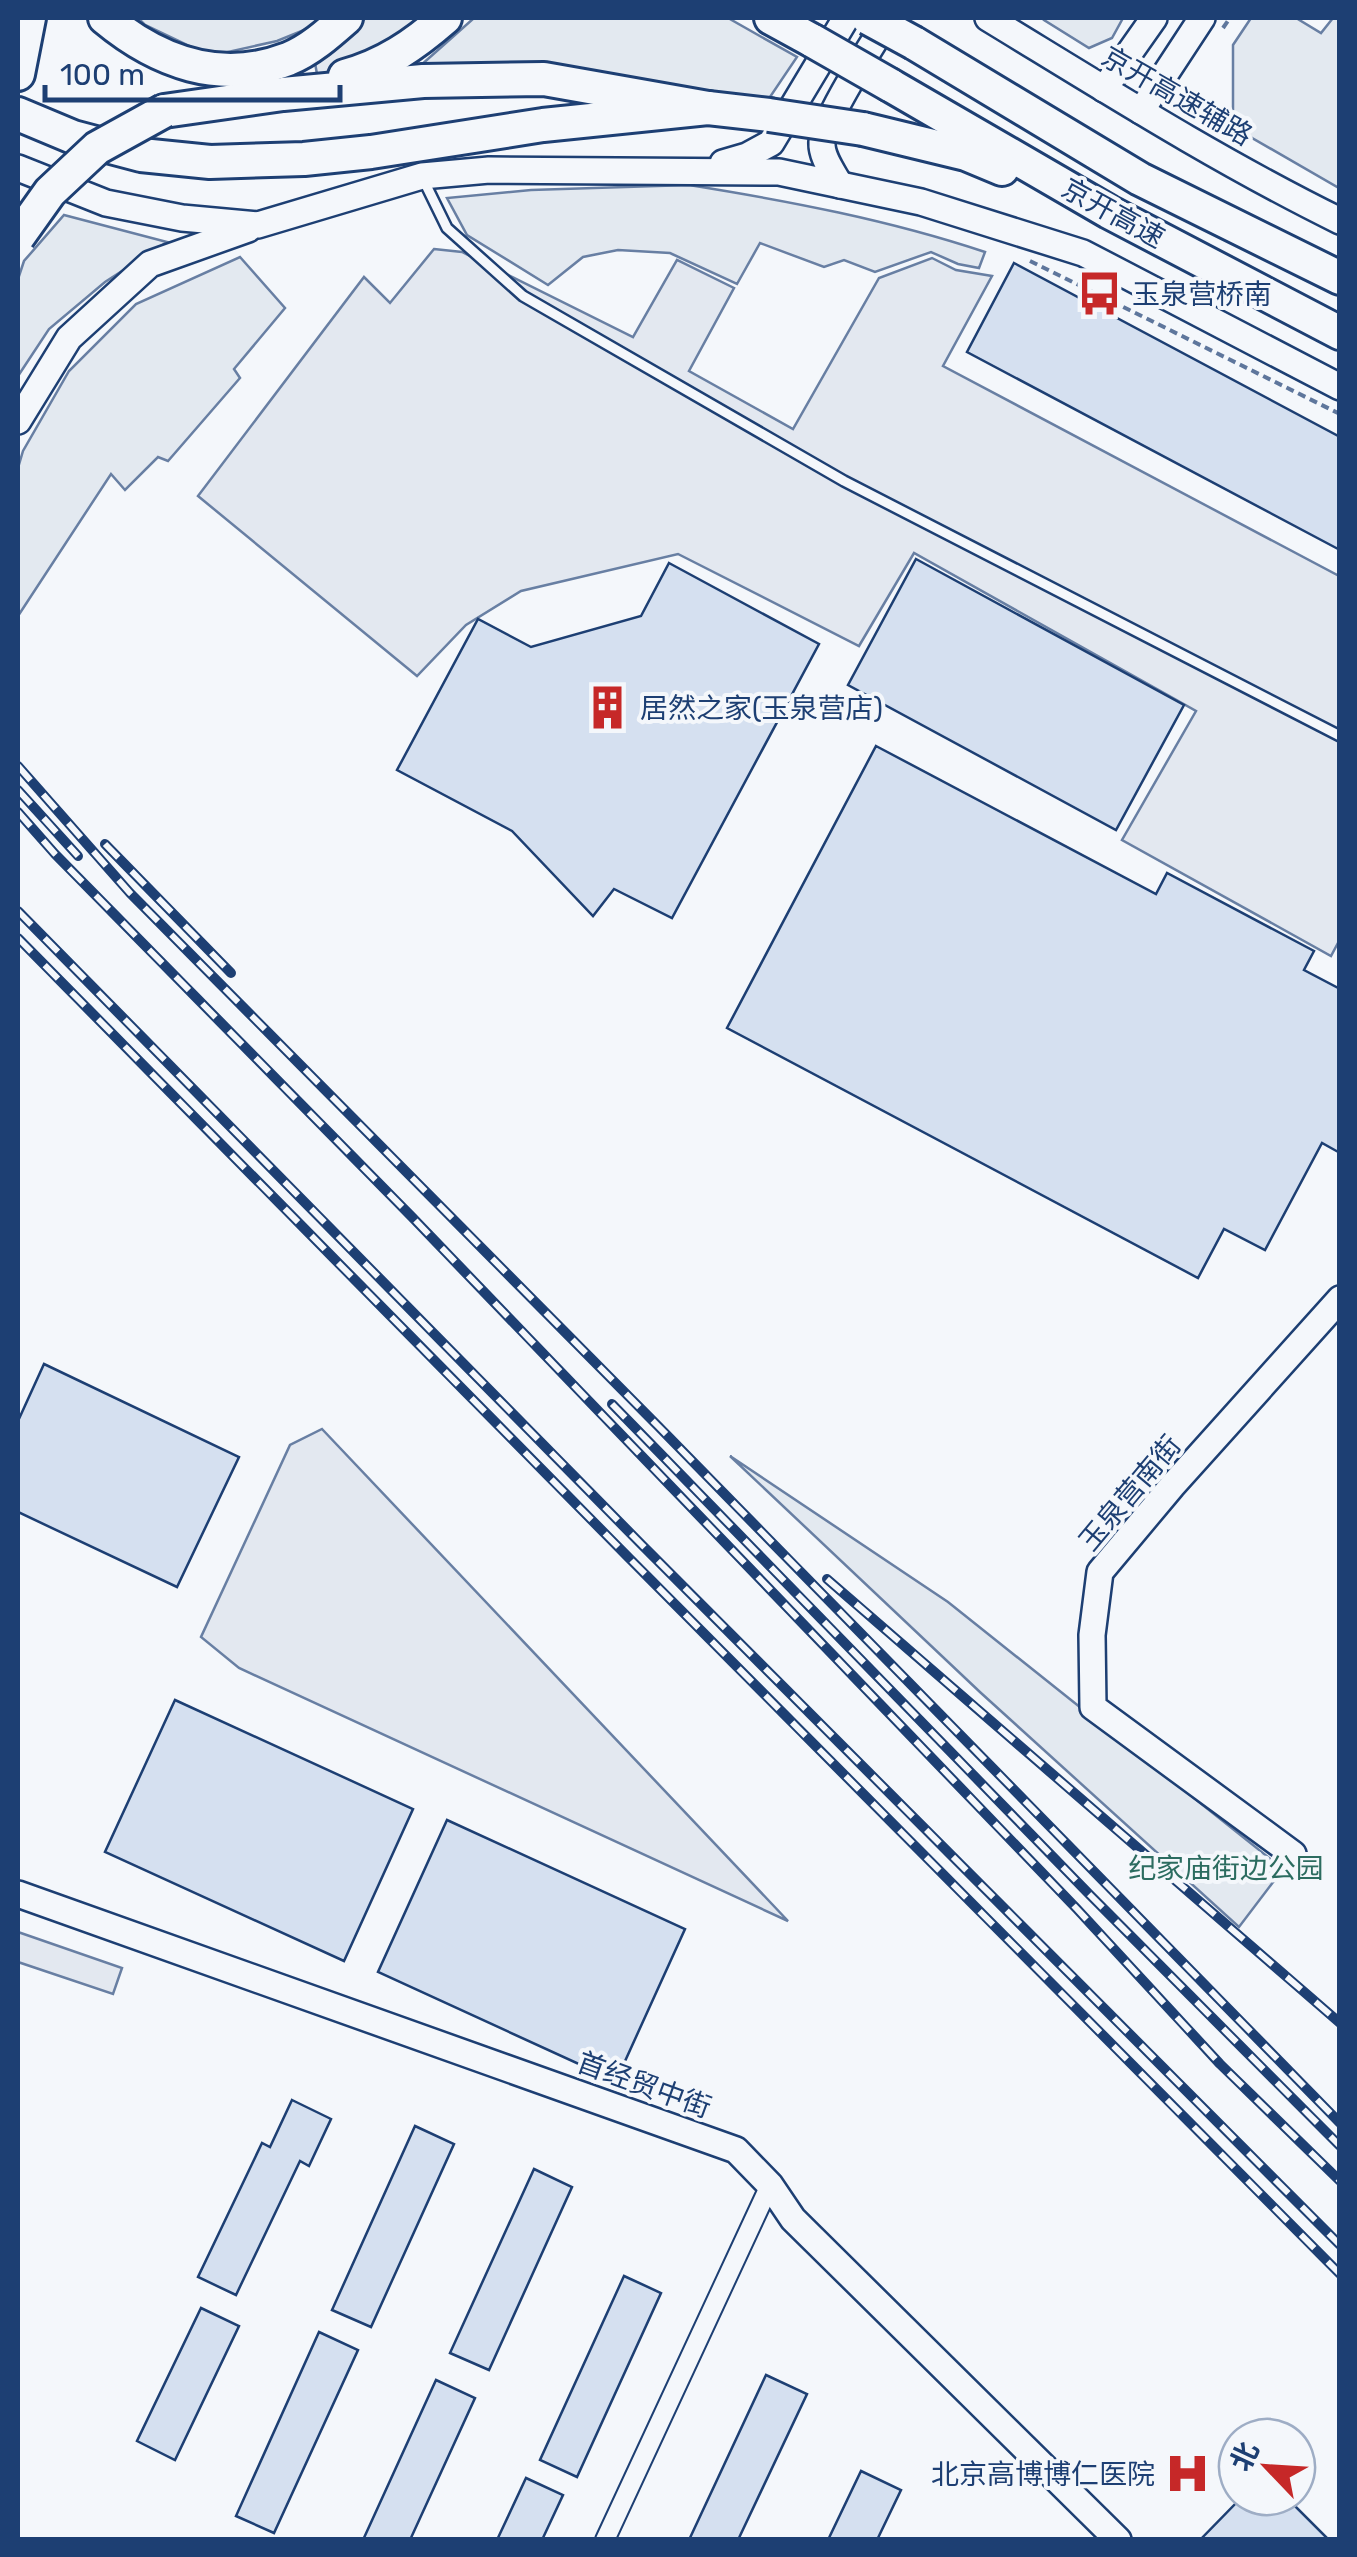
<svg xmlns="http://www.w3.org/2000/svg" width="1357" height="2557" font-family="Rubik,'Noto Sans SC',sans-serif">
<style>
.green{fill:#e3e9f0;stroke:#687fa3;stroke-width:2.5}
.parking{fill:#e3e8f0;stroke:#687fa3;stroke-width:2.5}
.building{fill:#d5e0f0;stroke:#1d3f73;stroke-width:2.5}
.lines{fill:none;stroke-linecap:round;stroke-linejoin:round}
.lane-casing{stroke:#1d3f73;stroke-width:14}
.street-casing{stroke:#1d3f73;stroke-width:22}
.secondary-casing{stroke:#1d3f73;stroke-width:30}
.highway-casing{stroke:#1d3f73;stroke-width:38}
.path{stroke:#5e769c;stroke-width:4;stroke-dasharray:8 5;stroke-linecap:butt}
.lane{stroke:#f4f7fb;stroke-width:9}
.street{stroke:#f4f7fb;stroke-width:18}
.secondary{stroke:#f4f7fb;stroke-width:25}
.highway{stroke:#f4f7fb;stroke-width:32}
.rail-casing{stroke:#1d3f73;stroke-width:10}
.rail{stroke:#f4f7fb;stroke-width:6;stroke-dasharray:19;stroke-linecap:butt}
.highway-bridge-casing{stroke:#1d3f73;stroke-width:38;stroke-linecap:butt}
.highway-bridge{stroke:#f4f7fb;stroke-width:32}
.labels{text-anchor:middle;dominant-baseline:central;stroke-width:8;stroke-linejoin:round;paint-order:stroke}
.street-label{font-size:28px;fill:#1d3f73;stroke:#f4f7fb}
.poi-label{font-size:28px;fill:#1d3f73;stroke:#f4f7fb;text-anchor:start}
.park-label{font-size:28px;fill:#2c6c60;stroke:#f4f7fb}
</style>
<rect width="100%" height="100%" fill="#f4f7fb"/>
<g class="green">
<path d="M138 18H322L314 26 277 41 210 56 145 25Z"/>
<path d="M365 18H437L342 71 317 74 315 63 357 30Z"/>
<path d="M474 18H728L797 57 768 100 411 74Z"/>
<path d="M1045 18H1123L1112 38 1089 48 1044 20Z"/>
<path d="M1251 18H1296L1321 33 1333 18H1339V188L1233 127V45Z"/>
<path d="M689 185C789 201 889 220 985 252L979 268 958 264 931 252 875 272 844 260 824 267 760 243 737 284 670 253 618 250 583 257 548 285 467 235 447 198 531 190Z"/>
<path d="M64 215 167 242 105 282 49 329 18 376V279L24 261Z"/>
<path d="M240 257 285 308 234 369 240 378 168 461 158 457 125 490 111 474 18 616V468L23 451 69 371 136 304Z"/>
<path d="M730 1456 948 1602 1283 1869 1239 1927 981 1693Z"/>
</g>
<g class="parking">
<path d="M434 249 462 252 633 337 677 260 734 288 689 371 793 429 879 278 932 258 956 270 992 276 943 366 1339 576V941L1331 956 1122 840 1196 711 914 553 859 646 678 554 521 591 466 625 417 676 198 496 364 277 390 303Z"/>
<path d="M322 1429 788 1921 239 1668 201 1637 290 1445Z"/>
<path d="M18 1932 122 1968 113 1994 18 1962Z"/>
</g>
<g class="building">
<path d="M1014 263 1340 437V550L967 352Z"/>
<path d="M916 559 1184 705 1116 830 848 685Z"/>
<path d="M669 563 819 644 672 918 614 889 593 916 512 831 397 770 478 619 531 647 641 616Z"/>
<path d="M876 746 1156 894 1167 873 1314 951 1304 970 1340 989V1153L1322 1143 1265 1250 1224 1229 1198 1278 727 1028Z"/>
<path d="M44 1364 239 1457 177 1587 18 1512V1421Z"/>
<path d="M175 1700 413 1809 344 1961 105 1852Z"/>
<path d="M447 1820 685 1929 616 2081 378 1972Z"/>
<path d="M292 2100 331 2119 309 2166 300 2161 236 2295 198 2277 262 2143 270 2147Z"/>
<path d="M415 2126 454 2144 371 2327 332 2310Z"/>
<path d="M534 2169 572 2187 489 2370 450 2353Z"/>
<path d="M624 2276 661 2293 577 2477 540 2460Z"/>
<path d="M201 2308 239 2326 175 2460 137 2441Z"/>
<path d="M319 2332 358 2350 274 2533 236 2516Z"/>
<path d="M766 2375 807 2394 738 2540H689Z"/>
<path d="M436 2380 475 2398 410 2540H363Z"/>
<path d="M861 2471 901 2490 877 2540H828Z"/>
<path d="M526 2478 563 2495 542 2540H497Z"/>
<path d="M1242 2497H1286L1329 2540H1200Z"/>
</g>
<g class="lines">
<defs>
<path id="lane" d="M424 181 447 228 523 296 844 481 1340 736"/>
<path id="street" d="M605 2540 770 2185"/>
<g id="secondary">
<path d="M988 18C1103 88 1218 161 1340 221"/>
<path d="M1104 89 1154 18"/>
<path d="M1141 111 1202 18"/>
<path d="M723 163 747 156 771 143 846 18"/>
<path d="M18 168 106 203 182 218 258 225 422 176 489 170 779 172 921 202 1083 253 1340 387"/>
<path d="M840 185C833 172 821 157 822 142 823 122 876 37 890 18"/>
<path d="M18 421 69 338 150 264 248 229"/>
<path d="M1293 1854 1093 1707 1092 1635 1100 1572 1172 1486 1340 1299"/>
<path d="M18 1894 736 2150 770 2185 793 2219 1118 2540"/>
</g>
<g id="highway">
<path d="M105 18C158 62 220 85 288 59 310 50 329 33 346 18"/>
<path d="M771 18 813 41"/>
<path d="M914 43 1140 179 1340 278"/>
<path d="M18 74 29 18"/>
<path d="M345 76C385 65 414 45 445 18"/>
<path d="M890 85 1109 212 1340 333"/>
<path d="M164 111 283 94 423 81 544 79 708 108 769 115"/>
<path d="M18 114 73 137 141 155 210 162 304 159 371 152 543 125 708 108"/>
<path d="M863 129 966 154 1002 169"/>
</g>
</defs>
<use href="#lane" class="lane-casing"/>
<use href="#street" class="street-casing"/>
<use href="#secondary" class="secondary-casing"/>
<use href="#highway" class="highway-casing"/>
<g class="path">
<path d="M1223 28 1230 18"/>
<path d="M1186 86 1184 89 1186 111"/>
<path d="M1030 261 1340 414"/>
</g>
<use href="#lane" class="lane"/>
<use href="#street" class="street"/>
<use href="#secondary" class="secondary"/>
<use href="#highway" class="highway"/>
<defs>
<g id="rail">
<path d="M18 766 130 893 658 1426 1340 2123"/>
<path d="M18 790 78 856"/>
<path d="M18 812 55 854 412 1217 1077 1909 1220 2064 1340 2181"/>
<path d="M105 844 231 973"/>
<path d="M18 911 642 1545 1340 2245"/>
<path d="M18 938 629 1558 1340 2274"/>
<path d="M612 1404 1090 1895 1340 2146"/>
<path d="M827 1579 1340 2023"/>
</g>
</defs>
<use href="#rail" class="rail-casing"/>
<use href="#rail" class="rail"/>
<defs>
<g id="highway-bridge">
<path d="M868 18 914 43"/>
<path d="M813 41 890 85"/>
<path d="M769 115 863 129"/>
<path d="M18 237 50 192 97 148 164 111"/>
</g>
</defs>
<use href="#highway-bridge" class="highway-bridge-casing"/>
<use href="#highway-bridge" class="highway-bridge"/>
</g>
<defs>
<symbol id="bus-bare" viewBox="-9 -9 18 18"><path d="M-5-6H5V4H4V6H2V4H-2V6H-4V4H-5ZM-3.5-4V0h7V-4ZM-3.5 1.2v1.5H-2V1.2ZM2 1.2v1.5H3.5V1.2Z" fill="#c62828" stroke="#f4f7fb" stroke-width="2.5" paint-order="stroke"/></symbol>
<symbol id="building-bare" viewBox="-9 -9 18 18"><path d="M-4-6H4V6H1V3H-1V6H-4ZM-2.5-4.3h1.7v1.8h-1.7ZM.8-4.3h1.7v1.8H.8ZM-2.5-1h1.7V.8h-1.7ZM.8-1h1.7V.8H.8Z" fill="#c62828" stroke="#f4f7fb" stroke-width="2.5" paint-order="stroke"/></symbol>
<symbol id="hospital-bare" viewBox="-9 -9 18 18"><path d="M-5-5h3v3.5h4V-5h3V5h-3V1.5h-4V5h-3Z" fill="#c62828" stroke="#f4f7fb" stroke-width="2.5" paint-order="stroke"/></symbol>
</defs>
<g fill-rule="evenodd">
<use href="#bus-bare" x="1068" y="262" width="63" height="63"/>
<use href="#building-bare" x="576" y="676" width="63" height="63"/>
<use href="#hospital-bare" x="1156" y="2442" width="63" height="63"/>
</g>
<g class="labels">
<g class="street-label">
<text transform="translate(1177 96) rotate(30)">京开高速辅路</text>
<text transform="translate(1113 213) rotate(29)">京开高速</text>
<text transform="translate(1130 1493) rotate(-50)">玉泉营南街</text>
<text transform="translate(644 2085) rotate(20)">首经贸中街</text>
</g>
<g class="poi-label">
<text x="1132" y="294">玉泉营桥南</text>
<text x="640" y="708">居然之家(玉泉营店)</text>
<text x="1155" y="2474" text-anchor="end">北京高博博仁医院</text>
</g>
<g class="park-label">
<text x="1226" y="1868">纪家庙街边公园</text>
</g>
</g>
<rect width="1357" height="2557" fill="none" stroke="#1d3f73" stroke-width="40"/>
<g transform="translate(1267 2467) rotate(295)"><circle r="48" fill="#f4f7fb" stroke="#9eadc5" stroke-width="2.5"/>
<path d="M0-8L18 38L0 25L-18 38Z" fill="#c62828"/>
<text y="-15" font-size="28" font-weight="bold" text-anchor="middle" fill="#1d3f73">北</text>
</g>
<path d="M45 85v15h295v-15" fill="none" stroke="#1d3f73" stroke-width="5"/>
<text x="60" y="85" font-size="30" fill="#1d3f73" stroke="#f4f7fb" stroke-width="8" paint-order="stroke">100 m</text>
</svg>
